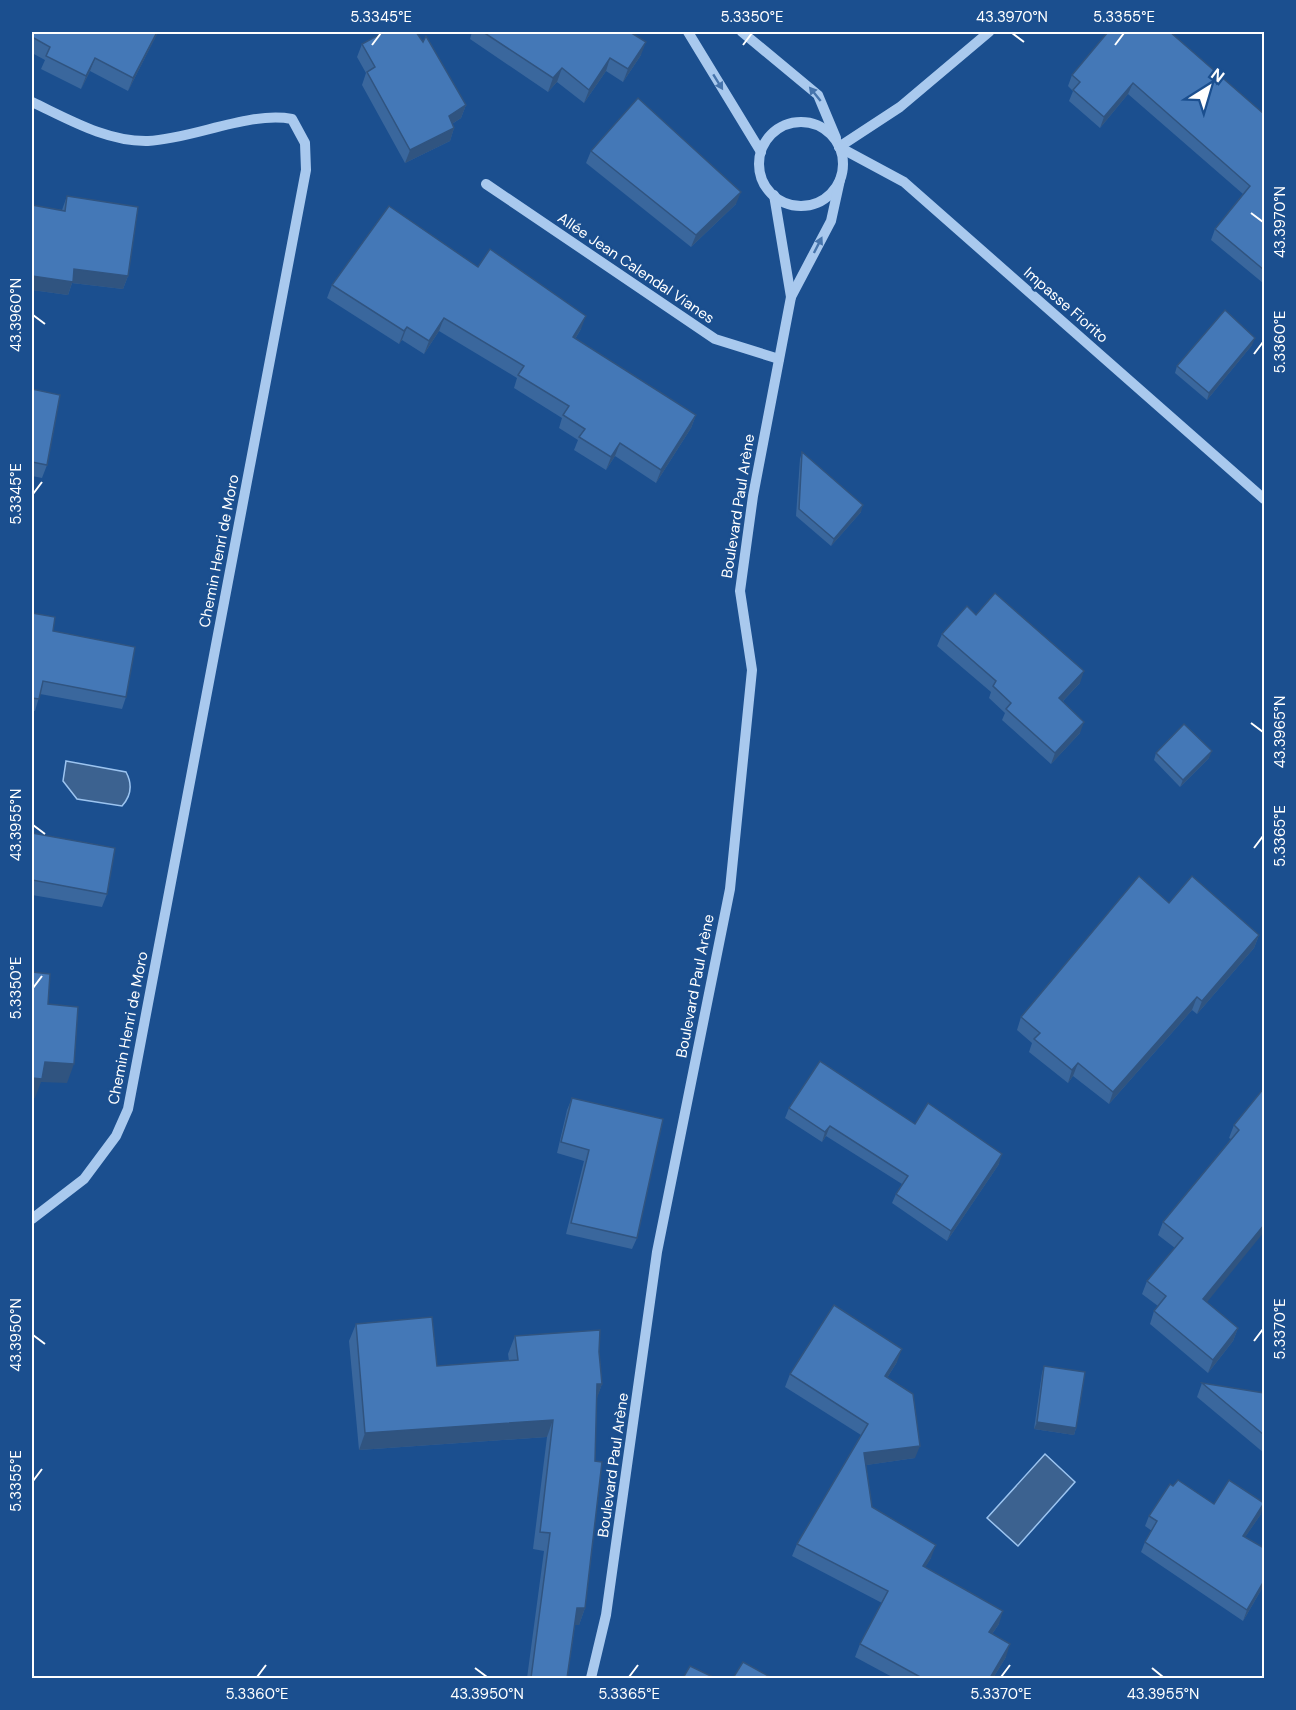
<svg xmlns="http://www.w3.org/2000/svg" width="1296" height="1710" font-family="'DM Sans',sans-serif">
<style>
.water{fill:#3c6290;stroke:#9cc4f0;stroke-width:1.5}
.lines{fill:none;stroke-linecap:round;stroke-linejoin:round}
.minor{stroke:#a9c9ee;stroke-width:10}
.wall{fill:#3a679d}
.shaded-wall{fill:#305480}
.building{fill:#4478b7;stroke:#305480;stroke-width:1.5}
.oneway{fill:#4674ac}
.ticks{fill:none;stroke:#fff;stroke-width:2}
.labels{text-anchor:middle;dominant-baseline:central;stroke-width:5;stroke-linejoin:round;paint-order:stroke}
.street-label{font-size:15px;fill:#fff;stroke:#1b4f8f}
.neatline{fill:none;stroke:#fff;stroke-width:2}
.ticks-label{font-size:15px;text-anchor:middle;fill:#fff}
</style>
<rect width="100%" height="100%" fill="#1b4f8f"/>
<g class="water">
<path d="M66 761 126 772C133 785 131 796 122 806L77 799 63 781Z"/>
<path d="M1045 1454 1075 1482 1018 1546 987 1518Z"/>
</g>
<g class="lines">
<g class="minor">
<path d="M688 32 761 152"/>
<path d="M742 32 818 95 836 138"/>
<path d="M32 102C68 119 107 142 148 141 193 139 249 111 292 119L305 143 306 170 128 1109 116 1136 84 1179 32 1219"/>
<circle cx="801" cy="164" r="42"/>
<path d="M839 147 904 182 1264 499"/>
<path d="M839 147 900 107 989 32"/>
<path d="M486 184 715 339 779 359"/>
<path d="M774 195 791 297"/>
<path d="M591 1678 606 1615 657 1252 730 889 752 670 740 591 753 496 791 297 831 221 840 180"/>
</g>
</g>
<g class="wall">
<path d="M32 32H158L128 91 90 71 81 89 41 69 45 60 32 53Z"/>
<path d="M472 32H630L641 55 623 82 606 71 584 103 557 82 548 92 470 39Z"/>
<path d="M1108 32 1264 114V281L1263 283 1211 240 1215 229 1243 194 1128 94 1100 128 1069 101 1073 91 1068 86 1072 75Z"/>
<path d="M362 44 466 105 461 118 452 124 454 128 450 141 405 163 362 85 366 73 357 57Z"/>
<path d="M591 151 736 204 691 247 586 163Z"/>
<path d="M67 196 128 276 123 289 72 283 68 295 32 290V205L62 210Z"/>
<path d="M478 267 581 329 575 339 696 415 691 428 656 483 615 456 606 470 574 450 578 440 559 428 562 418 514 388 517 378 439 331 424 354 402 340 399 344 327 298 332 285Z"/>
<path d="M1252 345 1207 400 1175 373 1177 366Z"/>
<path d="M32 389 47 465 42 478 32 476Z"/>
<path d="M802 452 861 512 831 546 796 516 800 459Z"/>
<path d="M32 613 126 697 122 709 40 694 35 711H32Z"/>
<path d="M976 615 1080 683 1063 701 1080 733 1051 764 1002 720 1005 713 989 698 991 692 937 646 942 634Z"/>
<path d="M1156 753 1209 758 1180 787 1154 760Z"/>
<path d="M32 833 107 894 102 907 32 895Z"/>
<path d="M1169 903 1259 935 1254 948 1197 1014 1192 1010 1109 1104 1073 1076 1068 1083 1029 1052 1032 1043 1017 1030 1021 1017Z"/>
<path d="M1264 1088 1207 1302 1238 1328 1233 1341 1208 1373 1150 1324 1154 1311 1158 1306 1142 1294 1147 1281 1175 1248 1158 1235 1163 1222 1231 1139 1229 1138 1234 1125Z"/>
<path d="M572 1098 637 1238 632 1249 566 1234 584 1161 557 1153 567 1110Z"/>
<path d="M789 1108 915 1124 999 1164 947 1241 892 1203 896 1194 902 1184 826 1136 822 1142 785 1118Z"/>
<path d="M356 1324 437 1366 509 1361 508 1354 515 1336 599 1352 602 1384 597 1397 585 1608 579 1625H575L567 1678H527L544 1551 533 1549 547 1437 359 1450 349 1341Z"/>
<path d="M897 1362 887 1378 915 1458 866 1465 872 1507 931 1558 925 1567 999 1624 992 1634 1006 1657 993 1678H894L855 1657 860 1644 882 1603 792 1556 797 1544 861 1435 785 1387 790 1374Z"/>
<path d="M1044 1366 1076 1428 1074 1435 1034 1429 1042 1373Z"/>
<path d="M1202 1383 1264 1393V1453L1197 1397Z"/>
<path d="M1173 1486 1214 1504 1261 1514 1245 1537 1264 1548V1585L1243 1621 1141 1552 1145 1542 1152 1531 1145 1526 1149 1516Z"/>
</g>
<g class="shaded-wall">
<path d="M157 32H158L128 91 133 78Z"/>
<path d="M646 42 641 55 623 82 628 69Z"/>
<path d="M95 58 90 71 81 89 86 76Z"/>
<path d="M610 58 606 71 584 103 589 90Z"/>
<path d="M562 68 557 82 548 92 553 78Z"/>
<path d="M1133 83 1128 94 1100 128 1104 117Z"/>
<path d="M466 105 461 118 444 129 449 116Z"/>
<path d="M454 128 450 141 405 163 410 150Z"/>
<path d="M741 192 736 204 691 247 696 235Z"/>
<path d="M74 269 128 276 123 289 72 283 68 295 32 290V276Z"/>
<path d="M586 316 581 329 568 350 573 337Z"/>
<path d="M444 318 439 331 424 354 429 341Z"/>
<path d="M407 327 402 340 399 344 404 331Z"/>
<path d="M1255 338 1252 345 1207 400 1209 393Z"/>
<path d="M696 415 691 428 656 483 661 470Z"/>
<path d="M620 443 615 456 606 470 611 457Z"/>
<path d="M863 505 861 512 831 546 834 539Z"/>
<path d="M1084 671 1080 683 1055 709 1059 698Z"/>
<path d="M1084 722 1080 733 1051 764 1055 753Z"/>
<path d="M1212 751 1209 758 1180 787 1183 780Z"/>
<path d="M1259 935 1254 948 1197 1014 1202 1001Z"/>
<path d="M1197 997 1192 1010 1109 1104 1113 1092Z"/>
<path d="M45 1062 74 1064 67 1083 41 1082 35 1098H32V1078Z"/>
<path d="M1078 1063 1073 1076 1068 1083 1072 1070Z"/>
<path d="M830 1126 826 1136 822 1142 825 1132Z"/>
<path d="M1002 1154 999 1164 947 1241 951 1231Z"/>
<path d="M1264 1225V1232L1199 1312 1203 1299Z"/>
<path d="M1238 1328 1233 1341 1208 1373 1213 1360Z"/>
<path d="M902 1349 897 1362 880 1389 885 1376Z"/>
<path d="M597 1384H602L596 1401Z"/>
<path d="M553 1420 547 1437 359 1450 365 1433Z"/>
<path d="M1037 1422 1076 1428 1074 1435 1034 1429Z"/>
<path d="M920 1446 915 1458 860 1466 864 1453Z"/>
<path d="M1264 1504 1261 1514 1239 1546 1243 1536Z"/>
<path d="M936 1545 931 1558 918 1579 923 1566Z"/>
<path d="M1264 1581V1585L1243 1621 1247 1610Z"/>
<path d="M577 1608H585L579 1625H571Z"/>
<path d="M1003 1611 999 1624 984 1645 989 1632Z"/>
<path d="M1010 1644 1006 1657 993 1678H990Z"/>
</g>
<g class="building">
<path d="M32 32H157L133 78 95 58 86 76 46 56 50 47 32 37Z"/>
<path d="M384 32H416L423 42 426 36 466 105 449 116 454 128 410 150 367 72 375 67 362 44Z"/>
<path d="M483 32H630L646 42 628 69 610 58 589 90 562 68 553 78Z"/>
<path d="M1108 32H1170L1264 114V270L1215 229 1250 186 1133 83 1104 117 1073 90 1080 82 1072 75Z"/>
<path d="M638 98 741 192 696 235 591 151Z"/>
<path d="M67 196 138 207 128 276 74 269 73 282 32 276V205L65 211Z"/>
<path d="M389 206 478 267 490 249 586 316 573 337 696 415 661 470 620 443 611 457 579 437 585 429 563 415 569 406 518 375 524 366 444 318 429 341 407 327 404 331 332 285Z"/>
<path d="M1225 310 1255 338 1209 393 1177 366Z"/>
<path d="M32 389 60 395 47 465 32 462Z"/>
<path d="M802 452 863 505 834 539 799 509Z"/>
<path d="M995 593 1084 671 1059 698 1084 722 1055 753 1006 709 1011 703 993 686 996 681 942 634 967 606 976 615Z"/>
<path d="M32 613 55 617 53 631 135 647 126 697 43 681 39 699 32 698Z"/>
<path d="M1184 724 1212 751 1183 780 1156 753Z"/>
<path d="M32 833 115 848 107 894 32 880Z"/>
<path d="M1139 876 1169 903 1192 876 1259 935 1202 1001 1197 997 1113 1092 1078 1063 1072 1070 1034 1039 1040 1033 1021 1017Z"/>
<path d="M32 972 50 974 48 1004 78 1007 74 1064 45 1062 42 1079 32 1078Z"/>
<path d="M820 1061 915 1124 928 1103 1002 1154 951 1231 896 1194 908 1176 830 1126 825 1132 789 1108Z"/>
<path d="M1264 1088V1225L1203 1299 1238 1328 1213 1360 1154 1311 1166 1296 1147 1281 1183 1238 1163 1222 1239 1130 1234 1125Z"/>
<path d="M572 1098 663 1119 637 1238 571 1223 589 1150 561 1142Z"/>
<path d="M834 1305 902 1349 885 1376 913 1394 920 1446 864 1453 872 1507 936 1545 923 1566 1003 1611 989 1632 1010 1644 990 1678H922L860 1644 888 1591 797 1544 868 1424 790 1374Z"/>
<path d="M432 1317 437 1366 518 1360 515 1336 600 1330 599 1352 602 1384H597L595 1461 602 1462 585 1608H577L567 1678H531L550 1533 540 1532 553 1420 365 1433 356 1324Z"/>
<path d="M1044 1366 1085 1372 1076 1428 1037 1422Z"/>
<path d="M1202 1383 1264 1393V1435Z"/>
<path d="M1178 1480 1214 1504 1229 1480 1264 1503 1243 1536 1264 1548V1581L1247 1610 1145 1542 1157 1521 1149 1516 1170 1484 1173 1486Z"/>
<path d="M743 1662 772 1678H733Z"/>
<path d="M690 1666 715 1678H683Z"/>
</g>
<defs><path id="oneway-solid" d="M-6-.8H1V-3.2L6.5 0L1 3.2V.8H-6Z" transform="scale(1.5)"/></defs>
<g class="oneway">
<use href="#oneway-solid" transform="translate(718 82) rotate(58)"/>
<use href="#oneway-solid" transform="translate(815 94) rotate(-129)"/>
<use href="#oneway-solid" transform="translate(818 245) rotate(-63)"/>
</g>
<path class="ticks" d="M1012 33 1024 42M372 45 381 33M743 45 752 33M1115 45 1124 33M1251 213 1263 222M33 315 45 324M1254 354 1263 342M33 494 42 482M1251 723 1263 732M33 825 45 834M1254 848 1263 836M33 988 42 976M33 1335 45 1344M1254 1341 1263 1329M33 1481 42 1469M475 1668 487 1677M1152 1668 1163 1677M257 1677 266 1665M629 1677 638 1665M1001 1677 1010 1665"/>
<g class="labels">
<g class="street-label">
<text transform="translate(636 268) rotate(34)">Allée Jean Calendal Vianes</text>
<text transform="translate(1066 305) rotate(41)">Impasse Fiorito</text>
<text transform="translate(738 506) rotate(-81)">Boulevard Paul Arène</text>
<text transform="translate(219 551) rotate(-79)">Chemin Henri de Moro</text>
<text transform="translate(695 986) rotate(-79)">Boulevard Paul Arène</text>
<text transform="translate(128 1028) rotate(-79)">Chemin Henri de Moro</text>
<text transform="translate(613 1465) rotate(-82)">Boulevard Paul Arène</text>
</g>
</g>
<rect width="1296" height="1710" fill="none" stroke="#1b4f8f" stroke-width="66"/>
<g transform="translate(1209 87) rotate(37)" stroke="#1b4f8f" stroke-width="4.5" paint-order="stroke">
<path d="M0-4.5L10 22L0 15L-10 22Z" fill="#ffffff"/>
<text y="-9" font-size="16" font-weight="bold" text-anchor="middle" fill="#ffffff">N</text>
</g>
<rect x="33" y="33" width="1230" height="1644" class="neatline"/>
<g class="ticks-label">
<text x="381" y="22">5.3345°E</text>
<text x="752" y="22">5.3350°E</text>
<text x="1012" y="22">43.3970°N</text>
<text x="1124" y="22">5.3355°E</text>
<text transform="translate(1280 222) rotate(-90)" y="5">43.3970°N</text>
<text transform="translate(16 315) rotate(-90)" y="5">43.3960°N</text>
<text transform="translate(1280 342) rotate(-90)" y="5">5.3360°E</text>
<text transform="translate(16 494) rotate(-90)" y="5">5.3345°E</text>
<text transform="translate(1280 732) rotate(-90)" y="5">43.3965°N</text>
<text transform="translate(16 825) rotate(-90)" y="5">43.3955°N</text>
<text transform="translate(1280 836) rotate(-90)" y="5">5.3365°E</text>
<text transform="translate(16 988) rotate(-90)" y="5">5.3350°E</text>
<text transform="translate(1280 1329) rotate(-90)" y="5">5.3370°E</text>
<text transform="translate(16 1335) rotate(-90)" y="5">43.3950°N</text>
<text transform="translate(16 1481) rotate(-90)" y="5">5.3355°E</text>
<text x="257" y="1699">5.3360°E</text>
<text x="487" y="1699">43.3950°N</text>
<text x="629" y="1699">5.3365°E</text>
<text x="1001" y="1699">5.3370°E</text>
<text x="1163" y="1699">43.3955°N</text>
</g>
</svg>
